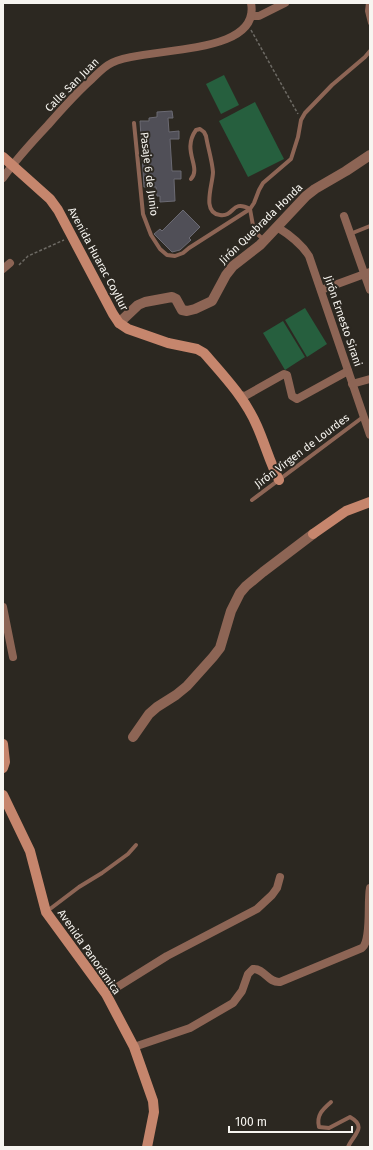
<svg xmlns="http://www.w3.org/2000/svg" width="373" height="1150" font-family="'Fira Sans',sans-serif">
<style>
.green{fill:#265f3e}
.building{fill:#504f57;stroke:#6b6a73}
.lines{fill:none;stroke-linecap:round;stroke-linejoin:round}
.path{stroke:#6d6a64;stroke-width:1.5;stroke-dasharray:3 2;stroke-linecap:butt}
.service{stroke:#8d6555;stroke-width:4}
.minor{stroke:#8d6555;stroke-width:8}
.tertiary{stroke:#8d6555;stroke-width:10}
.secondary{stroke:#c6866d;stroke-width:10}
.labels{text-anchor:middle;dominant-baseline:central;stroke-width:4;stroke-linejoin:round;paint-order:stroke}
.street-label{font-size:11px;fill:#f7f5f0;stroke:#2c2821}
</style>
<rect width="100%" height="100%" fill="#2c2821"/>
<g class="green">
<path d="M224 75 239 105 221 114 206 84Z"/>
<path d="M255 102 284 159 248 177 219 121Z"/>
<path d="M305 308 327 344 307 357 285 320Z"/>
<path d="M283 321 305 357 285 370 263 333Z"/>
</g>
<g class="building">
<path d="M172 111 173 118H168L169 132 179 131V139H170L172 171H181V179H174L175 201 160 202V196H157L156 187H144L140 121H149V118L157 117V112Z"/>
<path d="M183 210 200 227 189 238 191 240 180 250 172 252 154 234 160 229 162 231Z"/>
</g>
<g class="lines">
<g class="path">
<path d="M251 30 298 114"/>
<path d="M19 265 28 256 64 240"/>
</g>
<g class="service">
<path d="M368 3 367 11 370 23"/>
<path d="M134 123 143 214 151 235 160 249 167 255 175 256 183 253 189 248 250 209 254 203 259 190 263 183 291 159 298 137 301 120 305 113 332 85 365 57 370 51"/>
<path d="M191 179C202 167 181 151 196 130L200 129 204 132 206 136C208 148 212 160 213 172 213 184 201 213 220 215 235 217 231 199 250 209L254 231 264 240"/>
<path d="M350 234 370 226"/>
<path d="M252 500 363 417"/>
<path d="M46 912 79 887 102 873 128 854 136 845"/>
<path d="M331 1102C323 1109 316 1115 319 1127L329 1128 350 1117C368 1127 353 1135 348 1147"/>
</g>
<g class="minor">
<path d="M251 16H259L285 3"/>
<path d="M3 178C16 159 32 142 48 125 62 109 76 93 92 79 97 74 102 69 108 65 137 45 262 59 251 3"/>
<path d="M344 216 370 290"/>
<path d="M277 227C290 235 301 243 309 256L370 435"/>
<path d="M3 269 10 263"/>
<path d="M321 290 370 272"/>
<path d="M352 384 370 379"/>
<path d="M240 395 245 396 284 374 287 375 292 396 297 399 348 371"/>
<path d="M3 607 13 657"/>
<path d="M106 994 167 956 257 909 272 895 277 888 280 877"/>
<path d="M134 1047 190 1028 233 1003 242 991 248 974 253 969C264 968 268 983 280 982L362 948C372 940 367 902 370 888"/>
</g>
<g class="tertiary">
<path d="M119 323 138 305 145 302 172 297 176 299 182 310 187 311 195 309 212 301 226 275 233 266 260 245 306 196 315 189 346 171 370 155"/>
<path d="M133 737 149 714 157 707 176 695 187 686 213 657 220 648 231 611 240 593 246 586 263 572 313 534"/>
</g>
<g class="secondary">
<path d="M3 157 50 199 58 210 113 314 119 323 128 329 168 343 197 349 204 353C224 376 245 398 257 426 265 444 270 463 279 480"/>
<path d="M313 534 346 511 370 502"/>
<path d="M3 744 5 762 3 768"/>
<path d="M3 795 30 851 46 912 106 994 134 1047 153 1101 154 1112 147 1147"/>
</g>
</g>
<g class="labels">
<g class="street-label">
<text transform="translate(72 85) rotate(-45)">Calle San Juan</text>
<text transform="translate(149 174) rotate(83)">Pasaje 6 de Junio</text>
<text transform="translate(261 224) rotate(-44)">Jirón Quebrada Honda</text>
<text transform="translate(98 259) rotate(62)">Avenida Huarac Coyllur</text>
<text transform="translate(343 321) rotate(71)">Jirón Ernesto Sirani</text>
<text transform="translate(302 451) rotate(-37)">Jirón Virgen de Lourdes</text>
<text transform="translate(89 952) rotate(55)">Avenida Panorámica</text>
</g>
</g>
<rect width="373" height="1150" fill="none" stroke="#f7f5f0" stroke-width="8"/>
<path d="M229 1126v6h123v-6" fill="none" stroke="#f7f5f0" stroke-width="2"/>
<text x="235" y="1126" font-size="12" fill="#f7f5f0" stroke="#2c2821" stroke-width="3" paint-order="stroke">100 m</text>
</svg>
